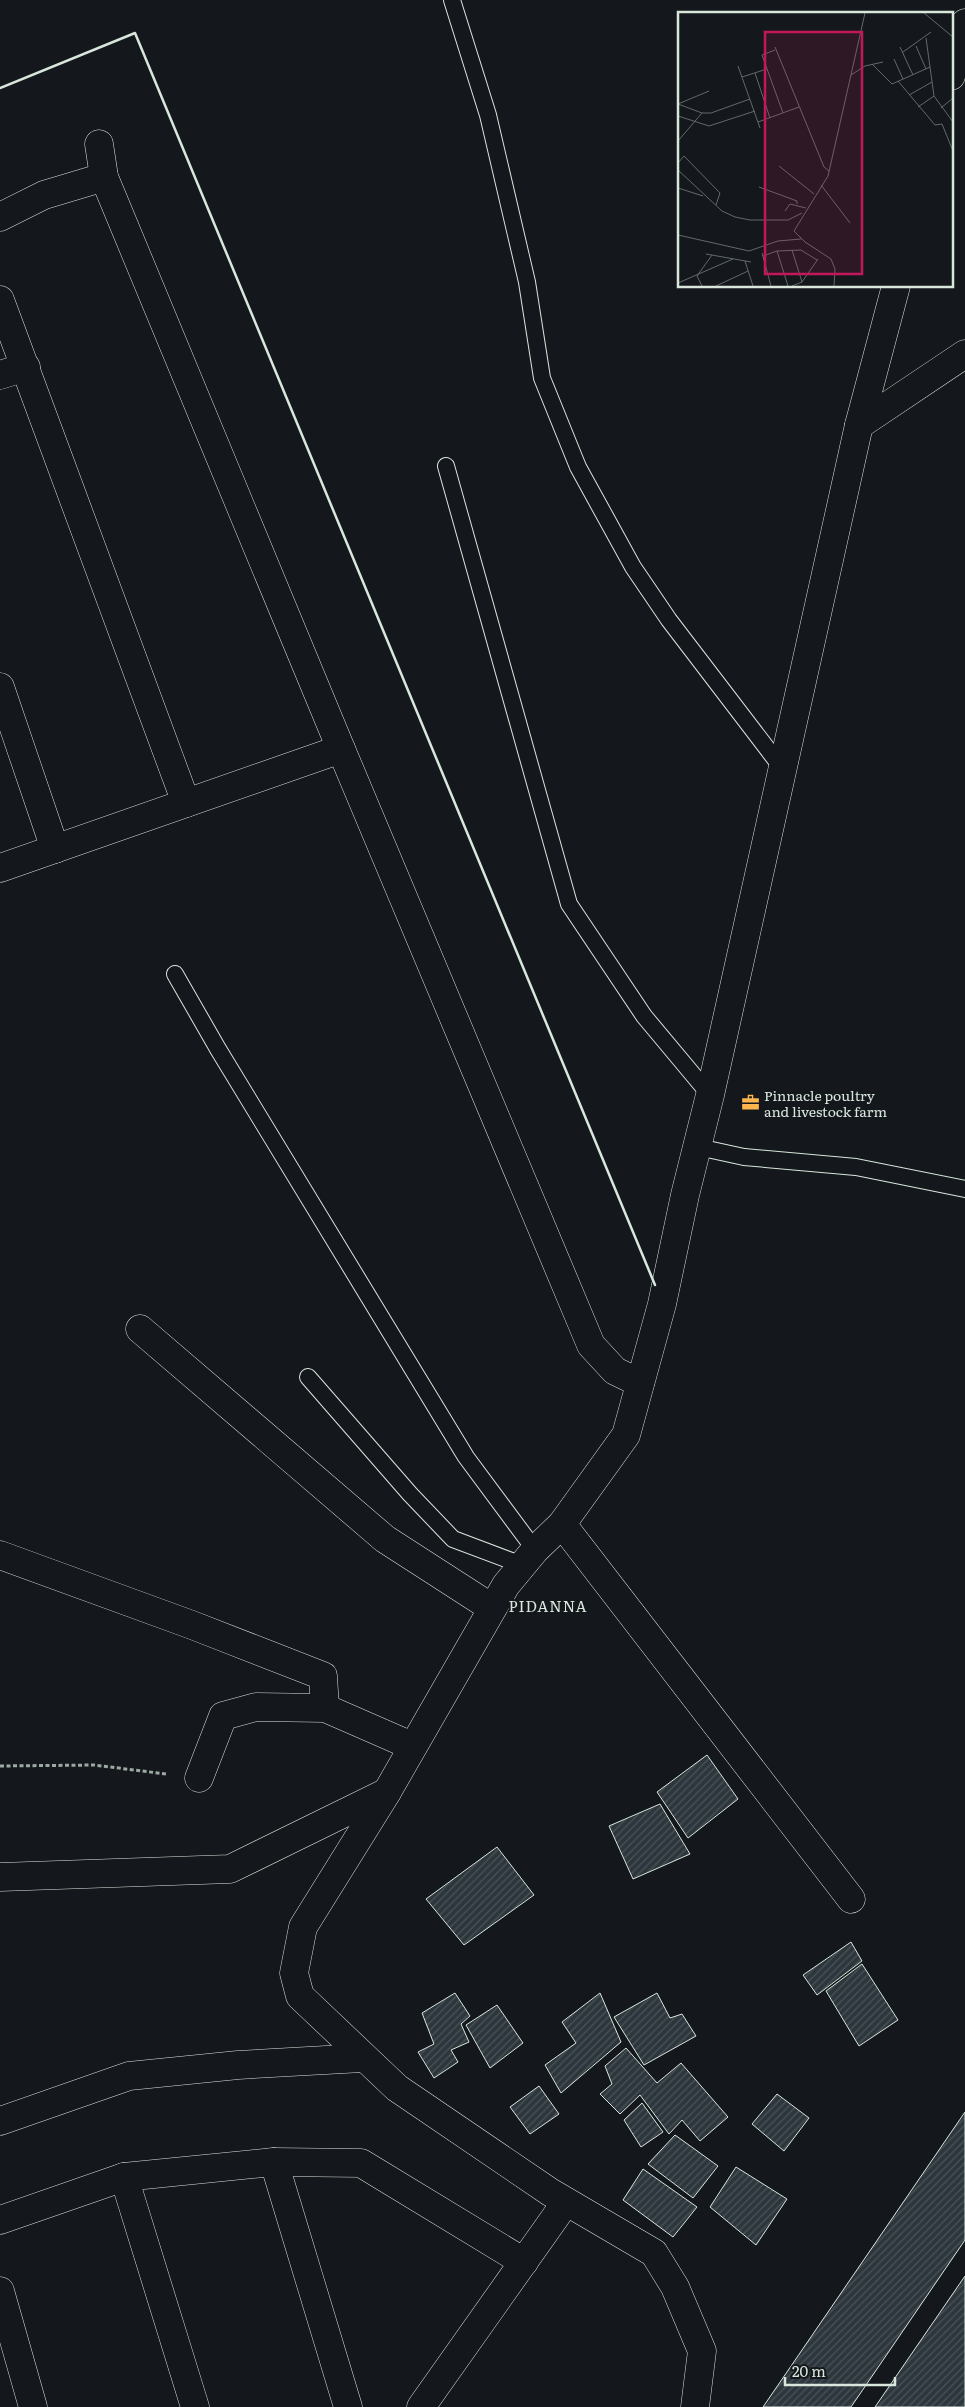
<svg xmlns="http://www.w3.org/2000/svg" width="965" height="2407" font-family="Literata,serif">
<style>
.building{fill:url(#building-hatch);stroke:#d8e6dc}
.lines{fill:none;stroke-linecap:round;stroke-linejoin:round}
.service-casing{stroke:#d8e6dc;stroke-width:18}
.minor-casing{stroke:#d8e6dc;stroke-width:29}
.tertiary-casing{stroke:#d8e6dc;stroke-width:29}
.path{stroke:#9da8a2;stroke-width:3;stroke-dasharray:4 2.5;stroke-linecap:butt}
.service{stroke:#14181c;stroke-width:16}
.minor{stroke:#14181c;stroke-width:28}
.tertiary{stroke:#14181c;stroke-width:28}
.wall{stroke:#d8e6dc;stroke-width:2.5}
.labels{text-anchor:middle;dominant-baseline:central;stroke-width:4;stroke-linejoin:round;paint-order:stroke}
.poi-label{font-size:14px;fill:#d8e6dc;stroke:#14181c;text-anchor:start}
.neighbourhood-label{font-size:15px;letter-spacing:1px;fill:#d8e6dc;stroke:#14181c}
.inset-road{fill:none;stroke:#626a69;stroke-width:1}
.view{fill:#c2185b;fill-opacity:0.15;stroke:#c2185b;stroke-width:2.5}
.inset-edge{fill:none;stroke:#d8e6dc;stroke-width:2.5}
</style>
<defs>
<pattern id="building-hatch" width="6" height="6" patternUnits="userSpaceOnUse" patternTransform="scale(1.25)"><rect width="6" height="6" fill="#2c363c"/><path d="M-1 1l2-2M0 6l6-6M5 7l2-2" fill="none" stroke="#4a5358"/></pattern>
</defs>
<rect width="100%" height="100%" fill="#14181c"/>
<g class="building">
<path d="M707 1755 738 1799 688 1838 657 1792Z"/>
<path d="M660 1804 690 1854 633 1879 609 1826Z"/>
<path d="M497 1847 534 1895 464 1945 426 1899Z"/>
<path d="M851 1942 862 1961 817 1995 803 1975Z"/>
<path d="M862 1964 898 2020 859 2046 826 1991Z"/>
<path d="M455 1993 470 2016 461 2024 469 2042 451 2050 458 2062 434 2078 418 2052 434 2044 422 2013Z"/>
<path d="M600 1993 621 2042 561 2093 545 2065 576 2043 562 2022Z"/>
<path d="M657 1993 670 2018 682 2014 696 2036 644 2065 614 2017Z"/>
<path d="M497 2005 523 2043 490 2068 466 2025Z"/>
<path d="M626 2048 657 2083 681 2063 728 2117 700 2141 682 2120 669 2134 640 2095 620 2114 600 2094 612 2084 605 2066Z"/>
<path d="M539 2086 559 2114 530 2134 510 2107Z"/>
<path d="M777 2094 809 2118 784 2151 752 2124Z"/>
<path d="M642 2103 663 2132 641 2147 624 2120Z"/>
<path d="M965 2112V2240L851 2407H763Z"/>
<path d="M675 2135 718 2166 693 2198 648 2164Z"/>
<path d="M736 2167 787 2199 756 2245 710 2207Z"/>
<path d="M643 2169 697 2207 673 2237 623 2200Z"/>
<path d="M965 2276V2407H875Z"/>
</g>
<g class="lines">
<defs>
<g id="service">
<path d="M452 0 488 115 527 282 542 378 578 467 633 567 669 620 782 768"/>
<path d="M446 466 569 904 644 1016 710 1095"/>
<path d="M175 974 218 1049 466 1457 535 1550"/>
<path d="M698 1147 744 1157 856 1167 965 1189"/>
<path d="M308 1377 410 1494 453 1539 522 1565"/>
</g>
<g id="minor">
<path d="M99 144 104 177 341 749 591 1345 615 1371 640 1383"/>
<path d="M0 217 44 195 104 177"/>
<path d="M0 300 186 803"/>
<path d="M0 375 26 367"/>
<path d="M859 425 965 354"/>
<path d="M0 687 55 849"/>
<path d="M0 868 341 749"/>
<path d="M140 1329 385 1539 492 1608"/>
<path d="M562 1524 851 1899"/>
<path d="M0 1555 192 1625 323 1676 325 1708"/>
<path d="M199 1778 223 1716 256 1707 325 1708 412 1746"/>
<path d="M0 1877 230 1869 387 1792"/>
<path d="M0 2121 129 2076 238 2065 362 2058"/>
<path d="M274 2162 348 2407"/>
<path d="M124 2177 195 2407"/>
<path d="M0 2220 124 2177 274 2162 361 2163 524 2262"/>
<path d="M0 2291 33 2407"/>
<path d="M421 2407 566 2202"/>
</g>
<g id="tertiary">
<path d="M951 76 965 23"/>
<path d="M695 2407 702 2351 675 2287 654 2253 550 2192 397 2088 300 1996 294 1973 303 1927 387 1792 506 1585 535 1550 562 1524 626 1435 662 1304 685 1195 710 1095 859 425 896 286"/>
</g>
</defs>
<use href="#service" class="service-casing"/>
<use href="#minor" class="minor-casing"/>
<use href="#tertiary" class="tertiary-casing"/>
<path class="path" d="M0 1766 94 1765 166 1774"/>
<use href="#service" class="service"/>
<use href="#minor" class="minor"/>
<use href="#tertiary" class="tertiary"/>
<path class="wall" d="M0 88 135 33 655 1285"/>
</g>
<defs>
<symbol id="office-bare" viewBox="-9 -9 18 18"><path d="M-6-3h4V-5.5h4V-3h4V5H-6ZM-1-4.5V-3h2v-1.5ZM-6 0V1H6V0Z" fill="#ffb74d" stroke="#14181c" stroke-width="2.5" paint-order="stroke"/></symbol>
</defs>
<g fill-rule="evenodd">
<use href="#office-bare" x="738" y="1090" width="25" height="25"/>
</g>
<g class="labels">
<g class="poi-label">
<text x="764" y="1095">Pinnacle poultry<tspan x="764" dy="16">and livestock farm</tspan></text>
</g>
<g class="neighbourhood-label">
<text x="548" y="1605">PIDANNA</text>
</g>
</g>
<g transform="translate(678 12)">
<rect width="275" height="275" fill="#14181c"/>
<path class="inset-road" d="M246 1 275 25M248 26 256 84 275 110M238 34 248 57M97 35 146 155 151 159M222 35 235 63M97 38 84 43 105 101M225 40 253 20M216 47 225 67M194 52 214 72 252 55M60 54 82 116M77 61 92 106M173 63 187 54 205 50M64 65 89 57M220 69 257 113 264 112 275 139M231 83 254 70M0 92 24 101H33L72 87M0 92 31 79M240 95 256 84M263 96 275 86M0 104 31 114 77 99M80 110 121 95M0 129 24 101M0 151 6 144 42 181 38 193M101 154 136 182M0 158 44 199 57 205 72 208H110L124 201M143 173 172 211M81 175 119 189V192M0 176 25 184M107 199 112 192 128 196M0 223 71 239 100 229 123 227M114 238 124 270M99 239 110 274M84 241 93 274M28 242 73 250M85 244 99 239 123 238 139 248M67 249 75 274M0 271 55 247M24 274 19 264 34 243M38 274 70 259M114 274 124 270 140 247M156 274 157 257 153 247 127 230 116 219 150 164 187 1"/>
<path class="view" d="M87 20H184V262H87Z"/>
<rect width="275" height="275" class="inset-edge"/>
</g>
<path d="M785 2377v8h110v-8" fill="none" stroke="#d8e6dc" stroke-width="2.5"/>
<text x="792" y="2377" font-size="15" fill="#d8e6dc" stroke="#14181c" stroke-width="4" paint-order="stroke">20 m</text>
</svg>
